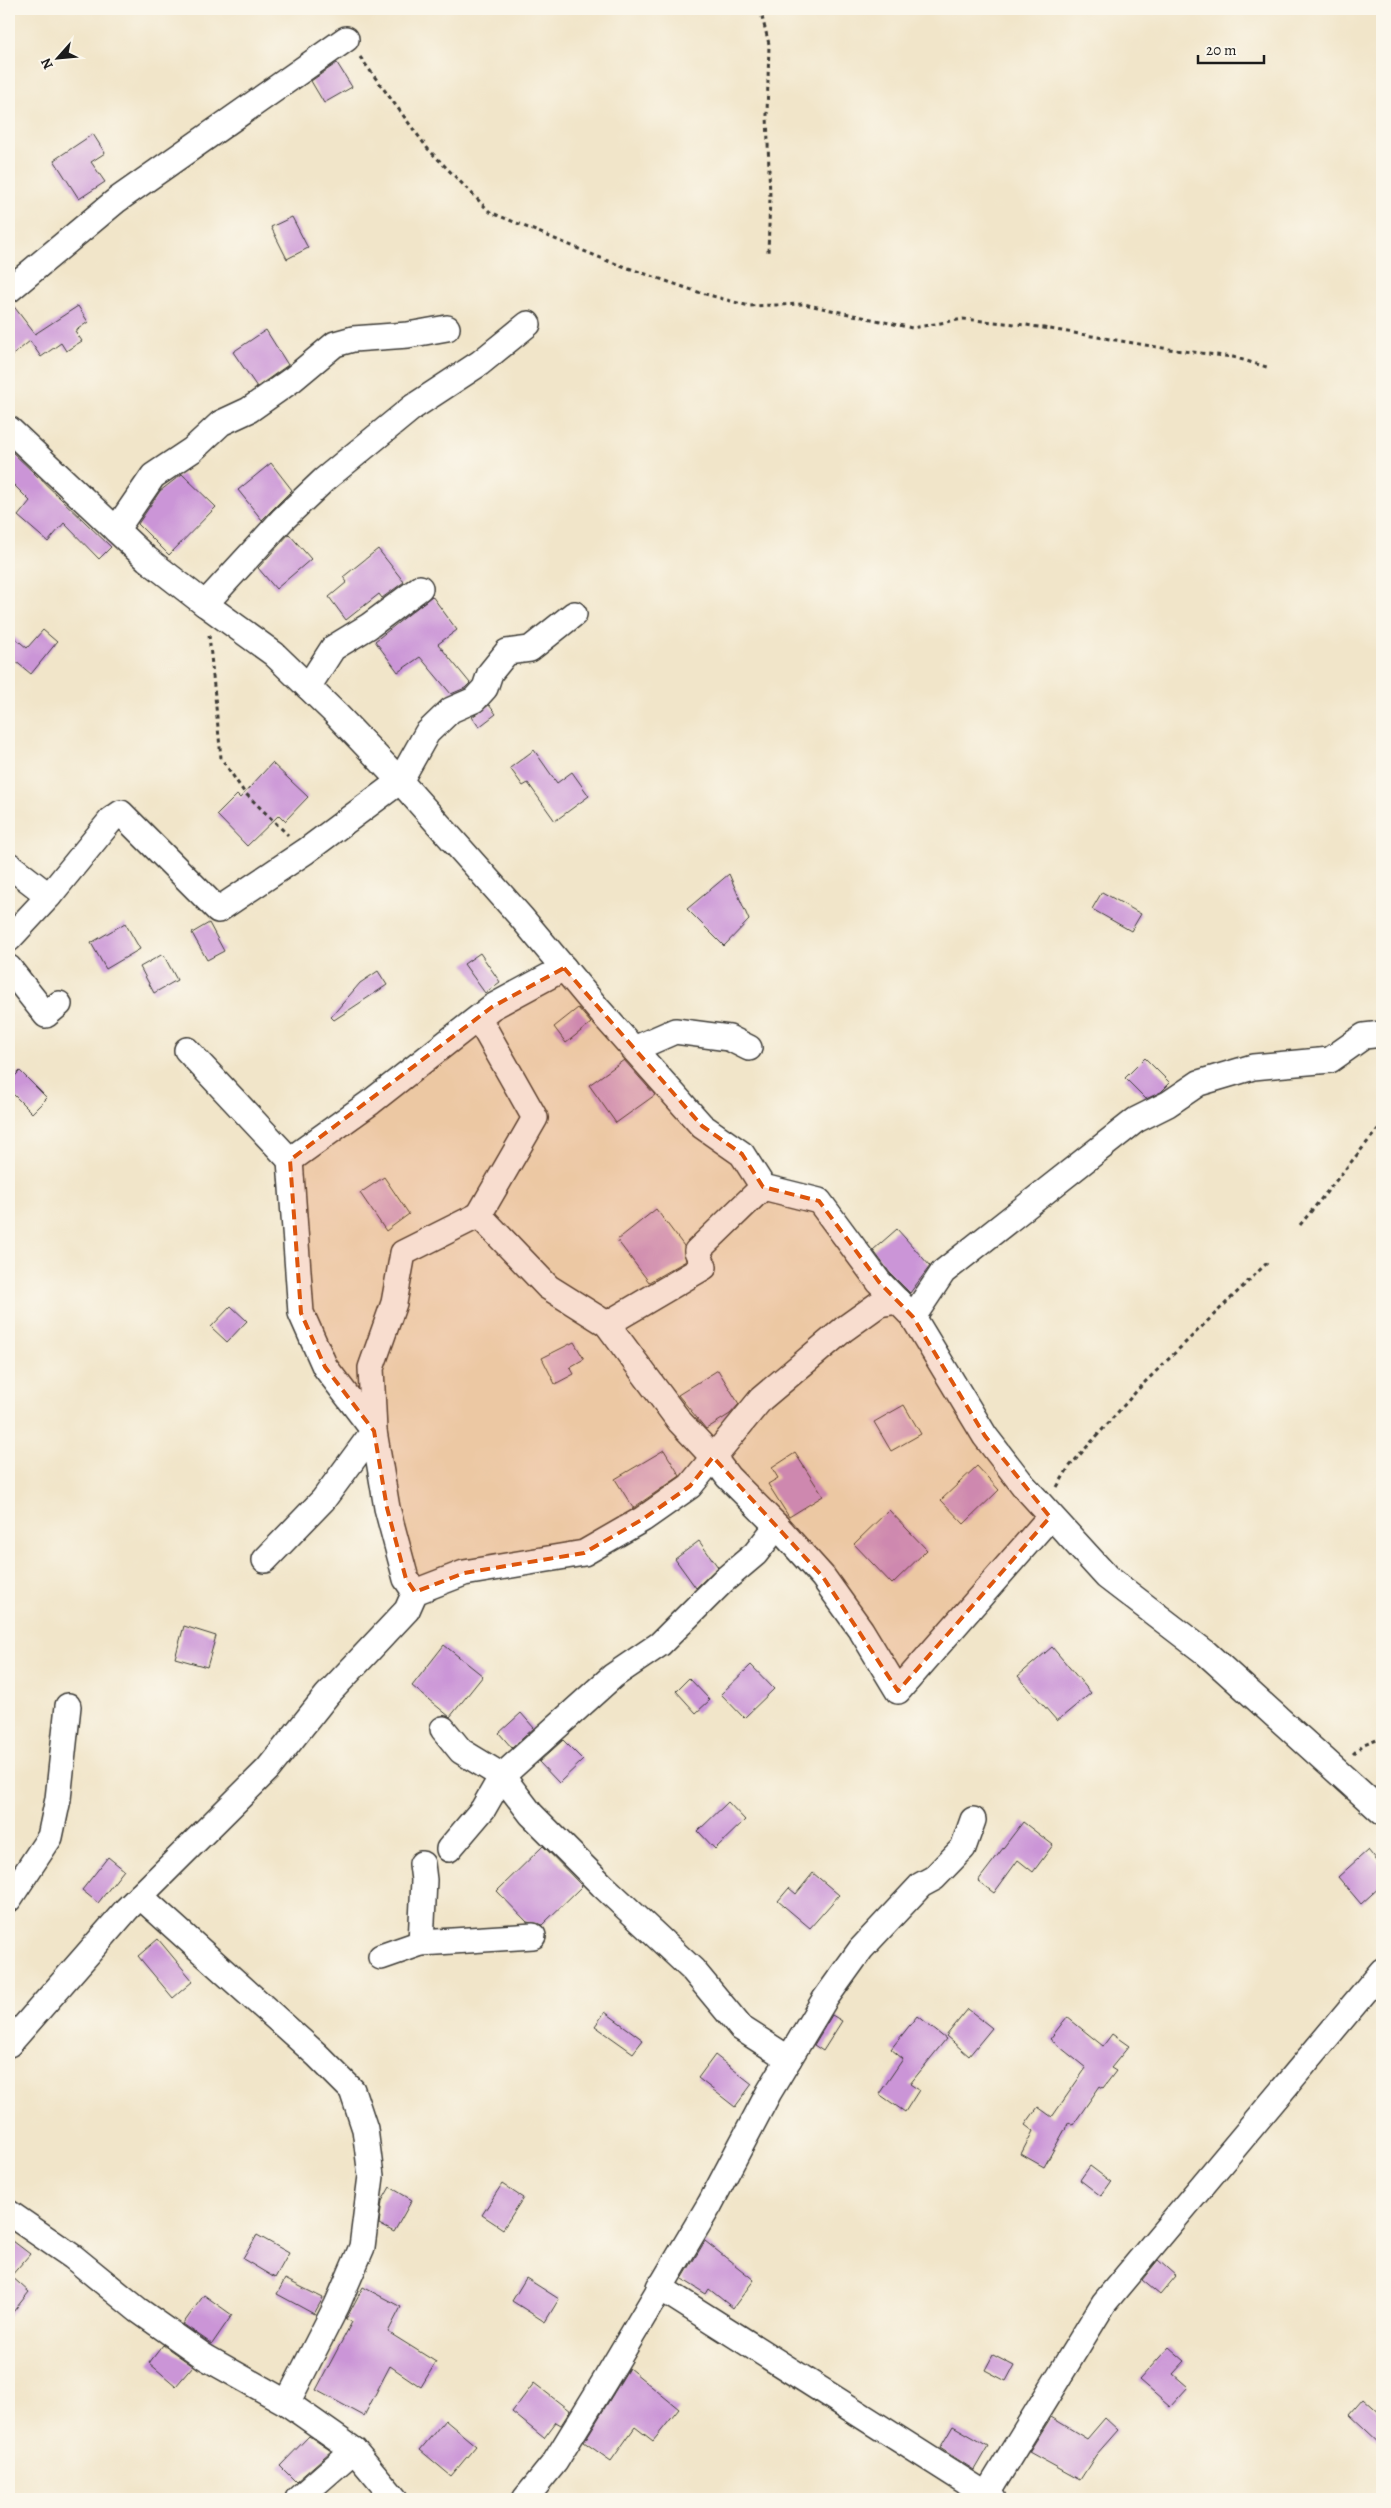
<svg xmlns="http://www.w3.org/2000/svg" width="1391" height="2508" font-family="Alegreya,serif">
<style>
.building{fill:#cb95d7}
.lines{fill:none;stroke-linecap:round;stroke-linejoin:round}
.minor-casing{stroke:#3c3a36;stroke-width:28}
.path{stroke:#3c3a36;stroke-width:3;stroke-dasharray:4 4;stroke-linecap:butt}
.minor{stroke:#fff;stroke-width:25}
.marked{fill:#de560d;fill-opacity:0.2;stroke:#de560d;stroke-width:4;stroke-dasharray:10 6;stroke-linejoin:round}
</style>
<rect width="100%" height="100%" fill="#fbf7ec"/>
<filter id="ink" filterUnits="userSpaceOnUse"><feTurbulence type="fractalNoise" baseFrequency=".02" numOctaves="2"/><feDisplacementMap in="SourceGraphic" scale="10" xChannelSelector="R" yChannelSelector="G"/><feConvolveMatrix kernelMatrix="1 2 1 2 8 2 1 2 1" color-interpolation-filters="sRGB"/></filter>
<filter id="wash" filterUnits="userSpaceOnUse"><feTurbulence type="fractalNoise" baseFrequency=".0096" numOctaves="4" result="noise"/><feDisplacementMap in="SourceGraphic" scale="20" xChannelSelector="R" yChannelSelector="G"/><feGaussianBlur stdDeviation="1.12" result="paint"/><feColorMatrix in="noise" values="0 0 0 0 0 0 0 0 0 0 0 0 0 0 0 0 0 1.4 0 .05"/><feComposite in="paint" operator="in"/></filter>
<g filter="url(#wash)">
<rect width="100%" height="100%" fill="#f1e5c9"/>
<g id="blocks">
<g class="building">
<path d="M337 63 352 87 324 103 311 81Z"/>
<path d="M93 134 105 153 91 162 105 182 79 199 54 160Z"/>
<path d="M292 217 308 248 287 259 271 227Z"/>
<path d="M9 304H12L35 334 78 306 88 322 75 331 82 341 66 351 61 343 41 357 30 341 9 358Z"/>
<path d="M266 330 288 365 257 387 233 352Z"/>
<path d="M9 449 111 547 99 559 64 523 48 542 18 516 30 501 9 480Z"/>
<path d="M271 463 292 490 262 520 238 490Z"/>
<path d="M182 474 216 507 169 555 138 524 160 491Z"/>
<path d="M289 534 311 559 276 589 258 568Z"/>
<path d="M378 549 404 582 382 598 379 594 346 620 329 597 347 582 343 577Z"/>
<path d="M432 596 457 630 438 644 470 683 465 688 451 694 420 657 398 672 375 641Z"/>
<path d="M43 630 57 642 31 674 9 656V633L27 648Z"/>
<path d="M489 705 496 714 479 727 472 717Z"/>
<path d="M534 750 557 783 572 772 589 796 555 821 528 783 523 786 510 768Z"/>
<path d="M272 763 308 797 285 821 279 815 247 846 217 815 237 795 240 798Z"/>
<path d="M729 874 749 920 724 946 687 909Z"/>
<path d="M1102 892 1141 914 1131 931 1092 909Z"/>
<path d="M125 923 140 949 106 969 91 943Z"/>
<path d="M209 923 224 951 207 960 192 933Z"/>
<path d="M480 953 500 982 485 993 464 964Z"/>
<path d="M163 954 177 980 154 993 140 967Z"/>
<path d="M378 971 387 985 334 1020 331 1017 360 983Z"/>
<path d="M578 1008 591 1023 566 1043 554 1027Z"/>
<path d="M1145 1058 1170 1083 1161 1092 1146 1099 1125 1078Z"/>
<path d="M624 1060 655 1095 616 1123 589 1085Z"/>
<path d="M20 1071 47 1098 32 1113 9 1090V1082Z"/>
<path d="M384 1177 409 1214 386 1231 360 1193Z"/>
<path d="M656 1209 684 1246 686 1261 649 1282 617 1240Z"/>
<path d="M897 1229 930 1266 910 1293 890 1273 873 1250Z"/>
<path d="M231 1306 247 1321 227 1342 211 1327Z"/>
<path d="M574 1342 584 1359 570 1367 574 1374 555 1384 542 1358Z"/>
<path d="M718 1370 739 1404 730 1414 706 1429 678 1395Z"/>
<path d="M904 1405 921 1434 891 1451 874 1422Z"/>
<path d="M664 1450 680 1476 633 1508 615 1479Z"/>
<path d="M795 1453 823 1496 789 1517 768 1484 778 1478 772 1468Z"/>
<path d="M977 1466 999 1490 964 1524 941 1500Z"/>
<path d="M889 1510 927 1550 892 1584 854 1544Z"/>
<path d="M699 1541 718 1567 696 1588 675 1559Z"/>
<path d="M184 1626 216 1636 207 1667 175 1658Z"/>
<path d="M444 1645 483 1676 450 1717 412 1686Z"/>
<path d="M1052 1647 1091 1693 1057 1721 1018 1676Z"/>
<path d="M751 1665 774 1689 744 1718 721 1694Z"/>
<path d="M689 1678 710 1700 696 1713 676 1691Z"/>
<path d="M521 1713 534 1728 512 1748 499 1733Z"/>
<path d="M563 1740 583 1760 559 1783 539 1762Z"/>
<path d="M728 1802 745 1820 715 1849 698 1831Z"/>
<path d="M1023 1822 1053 1845 1033 1872 1018 1860 994 1893 978 1881Z"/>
<path d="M543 1846 582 1886 542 1925 527 1922 497 1891Z"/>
<path d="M1368 1850 1382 1867V1885L1361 1904 1338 1877Z"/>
<path d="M108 1857 124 1870 98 1903 82 1890Z"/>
<path d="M813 1873 839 1895 810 1928 778 1901 789 1888 796 1894Z"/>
<path d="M158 1939 193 1981 173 1998 138 1956Z"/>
<path d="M968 2009 992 2028 969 2056 946 2036Z"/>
<path d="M605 2012 643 2040 633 2053 595 2026Z"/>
<path d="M832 2015 842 2021 823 2051 814 2045Z"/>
<path d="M917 2016 946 2039 910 2084 919 2090 905 2112 879 2094 903 2059 891 2049Z"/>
<path d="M1067 2017 1103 2046 1112 2034 1129 2046 1111 2068 1116 2071 1103 2088 1100 2086 1073 2125 1069 2122 1044 2167 1021 2154 1033 2131 1025 2125 1038 2107 1052 2117 1086 2068 1050 2039Z"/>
<path d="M715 2055 752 2084 735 2107 698 2078Z"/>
<path d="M1090 2166 1111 2182 1101 2196 1080 2180Z"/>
<path d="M502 2184 523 2198 503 2229 482 2215Z"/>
<path d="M390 2187 412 2200 394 2232 379 2224 382 2201Z"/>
<path d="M257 2235 289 2253 275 2278 243 2259Z"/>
<path d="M9 2238 30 2254 11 2276 29 2292 9 2317Z"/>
<path d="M705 2241 754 2280 733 2308 709 2289 706 2294 682 2279Z"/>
<path d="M1158 2260 1176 2276 1160 2295 1142 2280Z"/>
<path d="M526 2278 559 2299 545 2322 512 2301Z"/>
<path d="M285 2279 323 2298 314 2314 277 2294Z"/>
<path d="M363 2287 401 2307 388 2332 436 2362 421 2387 390 2366 364 2416 316 2390 352 2322 346 2319Z"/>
<path d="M204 2295 232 2315 212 2344 183 2324Z"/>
<path d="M163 2345 193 2366 176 2386 149 2363Z"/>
<path d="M1169 2347 1185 2361 1173 2374 1188 2387 1170 2407 1139 2380Z"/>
<path d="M993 2355 1014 2366 1006 2381 985 2370Z"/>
<path d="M629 2368 679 2409 653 2441 635 2427 611 2461 584 2442Z"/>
<path d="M534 2383 570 2411 561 2425 556 2422 544 2438 512 2412Z"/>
<path d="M1363 2398 1382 2415V2445L1349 2414Z"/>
<path d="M1051 2417 1087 2439 1105 2418 1118 2430 1096 2455 1080 2480 1029 2452Z"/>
<path d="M445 2420 476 2446 451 2476 420 2450Z"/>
<path d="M953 2426 988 2446 974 2470 940 2448Z"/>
<path d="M309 2436 331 2451 296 2482 280 2466Z"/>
</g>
</g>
</g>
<g filter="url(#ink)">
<use href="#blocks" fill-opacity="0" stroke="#3c3a36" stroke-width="1"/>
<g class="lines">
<defs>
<g id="minor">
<path d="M9 290 117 200 346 39"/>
<path d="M9 429 147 559 205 604 274 654 336 714 400 781 521 917 598 1009 702 1126 742 1154 763 1187 819 1201 879 1282 913 1317 985 1436 1023 1485 1107 1577 1206 1653 1382 1812"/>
<path d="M116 530 153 476 192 450 221 423 249 410 293 379 335 344 353 339 408 335 447 328"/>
<path d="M205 604 283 519 324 480 413 407 480 363 528 324"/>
<path d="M308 687 333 648 369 626 420 588"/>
<path d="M9 865 49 896"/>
<path d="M9 939 49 896 111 820 121 813 218 910 306 851 400 781 427 733 451 710 474 700 485 688 490 673 507 652 530 649 574 614"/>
<path d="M9 968 46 1015 59 1004"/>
<path d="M479 1019 535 1118 479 1215 548 1287 607 1324 704 1267 697 1251 763 1187"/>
<path d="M634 1049 675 1031 729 1038 749 1048"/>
<path d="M187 1050 290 1160 371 1102 492 1007 564 968"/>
<path d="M913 1317 943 1272 1136 1120 1168 1104 1199 1083 1253 1067 1330 1060 1364 1036 1382 1034"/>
<path d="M607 1324 680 1422 713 1457 728 1477 777 1526 823 1577 861 1630 898 1691 1050 1517"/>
<path d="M265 1560 323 1500 374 1431 325 1367 301 1313 290 1160"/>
<path d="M415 1592 406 1579 387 1508 374 1431 371 1368 394 1303 403 1253 479 1215"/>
<path d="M443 1729 461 1751 502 1776 531 1814 602 1885 693 1970 741 2028 789 2059"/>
<path d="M449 1849 483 1809 502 1776 613 1676 660 1644 723 1581 755 1554 777 1526"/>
<path d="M140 1896 317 2055 352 2090 365 2129 371 2176 362 2247 337 2305 287 2403"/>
<path d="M9 1899 50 1837 58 1799 68 1706"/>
<path d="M421 1943 424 1880 422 1864"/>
<path d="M381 1957 421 1943 533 1936"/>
<path d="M9 2044 127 1909 268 1769 327 1695 407 1610 415 1592 464 1573 584 1553 643 1519 690 1486 761 1399 844 1329 879 1304 898 1301"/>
<path d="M9 2213 73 2257 138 2310 205 2357 287 2403 354 2450 395 2499"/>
<path d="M659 2287 993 2499"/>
<path d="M986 2495 1104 2303 1382 1971"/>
<path d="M298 2499 354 2450"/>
<path d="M525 2499 555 2462 606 2379 710 2204 769 2092 825 1999 861 1949 921 1885 934 1878 963 1848 973 1820"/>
</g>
</defs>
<use href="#minor" class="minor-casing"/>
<g class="path">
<path d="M760 9 769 44 767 115 770 197 768 253"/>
<path d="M360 57 428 149 490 212 608 261 698 292 749 306 804 304 912 328 963 319 1026 325 1175 350 1233 357 1270 368"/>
<path d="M209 635 221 758 244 792 288 835"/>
<path d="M1300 1225 1382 1124"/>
<path d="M1057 1487 1069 1467 1143 1384 1268 1262"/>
<path d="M1353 1754 1364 1744 1382 1737"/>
</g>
<use href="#minor" class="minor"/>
</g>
</g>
<path class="marked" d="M564 968 702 1126 742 1154 763 1187 819 1201 879 1282 913 1317 985 1436 1050 1517 898 1691 823 1577 713 1457 690 1486 643 1519 584 1553 464 1573 415 1592 406 1579 387 1508 374 1431 325 1367 301 1313 290 1160 492 1007Z"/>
<rect width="1391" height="2508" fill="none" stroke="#fbf7ec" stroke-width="30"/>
<g transform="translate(58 58) rotate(243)" stroke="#fbf7ec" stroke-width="4" paint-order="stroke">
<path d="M0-4L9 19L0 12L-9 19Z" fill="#1c1c1c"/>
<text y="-8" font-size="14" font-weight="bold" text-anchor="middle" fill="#1c1c1c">N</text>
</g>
<path d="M1198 55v8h66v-8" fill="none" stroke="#1c1c1c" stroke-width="2.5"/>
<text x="1206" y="55" font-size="15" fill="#1c1c1c" stroke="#fbf7ec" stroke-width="4" paint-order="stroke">20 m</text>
</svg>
